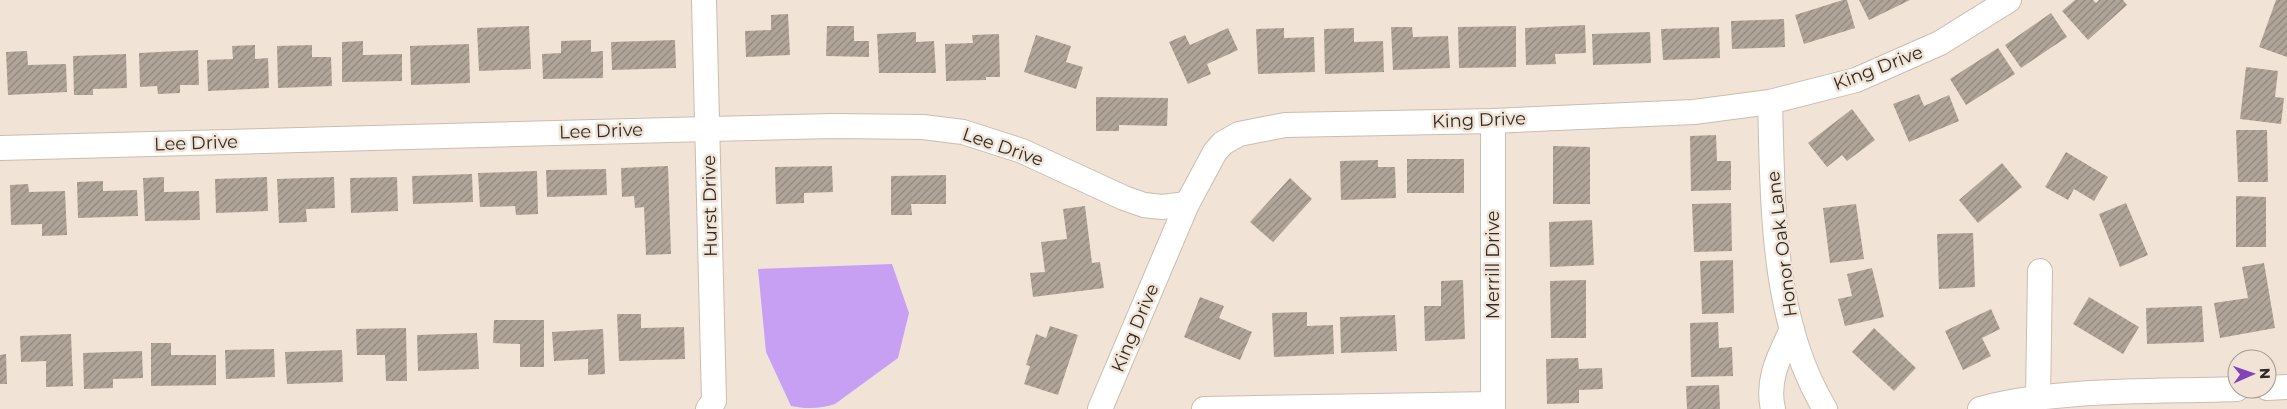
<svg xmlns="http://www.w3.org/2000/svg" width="2287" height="409" font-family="Montserrat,sans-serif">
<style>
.water{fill:#c8a0f3}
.building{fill:url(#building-hatch)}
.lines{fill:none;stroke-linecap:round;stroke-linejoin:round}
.minor-casing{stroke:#c9bdb0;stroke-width:26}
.minor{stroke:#fff;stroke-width:24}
.labels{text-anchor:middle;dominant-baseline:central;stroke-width:5;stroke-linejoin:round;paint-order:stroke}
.street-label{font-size:18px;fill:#2f2a25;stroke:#f1e4d7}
</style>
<defs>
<pattern id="building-hatch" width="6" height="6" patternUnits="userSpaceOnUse" patternTransform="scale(1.25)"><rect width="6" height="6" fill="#b0a598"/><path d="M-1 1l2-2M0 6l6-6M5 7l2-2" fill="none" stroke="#90877c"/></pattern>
</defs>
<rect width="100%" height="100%" fill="#f1e4d7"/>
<path class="water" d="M892 264 909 313 898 358 835 404C821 409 805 409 791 406L766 352 758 269Z"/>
<g class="building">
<path d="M1843 0H1847L1855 28 1804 44 1795 15Z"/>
<path d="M1859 0H1910L1869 20Z"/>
<path d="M2075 0H2093L2096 3 2099 0H2123L2127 5 2088 40 2062 11Z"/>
<path d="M2276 0H2287V57L2259 47Z"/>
<path d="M2051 13 2067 37 2021 68 2005 45Z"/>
<path d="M788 14 790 55 746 57 745 31 771 30V15Z"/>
<path d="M1784 19 1785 47 1732 49 1731 21Z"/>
<path d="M1585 25 1586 53 1555 54 1556 64 1526 65 1525 28Z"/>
<path d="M529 26 531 69 479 71 477 28Z"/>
<path d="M827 26H854V41H869V57L826 56Z"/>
<path d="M1516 26V67L1459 68 1458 27Z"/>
<path d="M1391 27H1412L1413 37 1448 36 1450 68 1393 70Z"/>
<path d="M1719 27 1720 58 1663 60 1661 29Z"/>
<path d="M1228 28 1238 50 1207 64 1211 74 1188 84 1169 42 1185 35 1190 45Z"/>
<path d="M1284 28V38L1314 37 1315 72 1258 74 1256 29Z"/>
<path d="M1354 28V42L1383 41 1384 72 1325 74 1324 29Z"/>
<path d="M916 32V42L934 41 936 73H879L877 34Z"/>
<path d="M1650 32 1651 63 1593 65 1592 34Z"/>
<path d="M999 34 1000 77H986V80L946 81 945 44 973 43 972 35Z"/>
<path d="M1036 35 1071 46 1066 62 1083 67 1076 89 1024 72Z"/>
<path d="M591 40V52L603 51V78L543 79 542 54 561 53V41Z"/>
<path d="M675 40 676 68 612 70 611 42Z"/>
<path d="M363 41V55L402 54V81L342 82V42Z"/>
<path d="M469 44 470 83 411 85 410 46Z"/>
<path d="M255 45V59L268 58 269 88 208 91 207 60 233 59 232 46Z"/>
<path d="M312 45V57H331L332 86 278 88 277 46Z"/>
<path d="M1998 48 2015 74 1966 105 1950 79Z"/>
<path d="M198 50 199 85H180V93L158 94 157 86 140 87 139 53Z"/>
<path d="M27 51 28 65 66 64 67 92 8 95 6 52Z"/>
<path d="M126 54 127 88 93 89V95H74L73 56Z"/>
<path d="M2246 67 2278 71 2275 97 2284 98 2281 124 2240 119Z"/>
<path d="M1919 94 1924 106 1949 95 1959 121 1909 142 1893 104Z"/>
<path d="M1096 97 1168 98 1167 126 1119 125V131H1096Z"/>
<path d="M1852 109 1875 140 1847 161 1842 155 1827 167 1808 143Z"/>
<path d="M2236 130H2267L2268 182H2238Z"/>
<path d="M1716 135 1717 161H1731V190L1691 191 1690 136Z"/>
<path d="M1553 146 1590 147V204H1553Z"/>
<path d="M2066 152 2108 177 2094 201 2074 189 2068 200 2045 187Z"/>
<rect x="1407" y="159" width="57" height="34"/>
<path d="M1378 160V167H1395L1396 198 1341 200 1340 161Z"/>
<path d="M2002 163 2022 187 1978 223 1959 200Z"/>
<path d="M668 166 671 254 646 255 644 207 635 208 634 196 622 197 621 168Z"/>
<path d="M832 166 833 192 804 193V203L776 204 775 167Z"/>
<path d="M606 169 607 195 547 197 546 170Z"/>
<path d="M537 171 538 214 516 215 515 206 480 207 478 173Z"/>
<path d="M472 174 473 202 413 204 412 176Z"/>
<path d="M946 175V204H911L912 215H891V176Z"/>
<path d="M164 177V192L199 191 200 220 145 221 143 178Z"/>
<path d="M267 177 268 211 216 213 215 179Z"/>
<path d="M334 177 335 208 306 209 307 222 279 223 277 179Z"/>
<path d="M397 177 398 211 351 213 350 178Z"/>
<path d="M1290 178 1312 199 1273 242 1250 222Z"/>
<path d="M103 181V191L137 190 138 216 78 218 77 182Z"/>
<path d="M28 184 29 192 65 191 67 235 42 236V224L11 225 10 185Z"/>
<path d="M2236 196 2266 197V247H2236Z"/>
<path d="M1731 203 1732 251 1694 252 1692 204Z"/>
<path d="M2126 203 2148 255 2120 267 2099 214Z"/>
<path d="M1856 204 1864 259 1830 263 1823 208Z"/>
<path d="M1085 206 1092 263 1100 262 1104 288 1033 297 1030 273 1045 272 1041 242 1067 239 1063 209Z"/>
<path d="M1592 220 1594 265 1550 267 1549 222Z"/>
<path d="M1973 233 1975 287 1939 289 1937 234Z"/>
<path d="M1733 260 1734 313 1702 314 1700 261Z"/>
<path d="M2264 263 2275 328 2220 338 2214 303 2248 298 2242 267Z"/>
<path d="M1872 268 1884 317 1845 326 1838 299 1852 296 1847 274Z"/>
<path d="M1463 280 1465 339 1425 341 1424 306H1441V281Z"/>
<path d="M1586 280V338H1551L1550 281Z"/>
<path d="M1200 297 1224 306 1219 318 1252 332 1240 360 1184 337Z"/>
<path d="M2089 297 2139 327 2123 354 2073 324Z"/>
<path d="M2202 306 2204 342 2147 344 2146 308Z"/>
<path d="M1991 309 2000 329 1982 338 1991 356 1963 370 1945 331Z"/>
<path d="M1307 312V326L1333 325 1334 354 1274 357 1272 313Z"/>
<path d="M617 314H641V328L684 327 685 359 619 361Z"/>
<path d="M1395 315 1397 351 1341 353 1340 317Z"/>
<path d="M494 320H544V367H520V344L493 343Z"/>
<path d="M1718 322 1719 348 1732 347 1733 376 1691 377 1690 323Z"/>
<path d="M1050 326 1078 335 1058 395 1024 384 1030 366 1026 365 1036 334 1046 338Z"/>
<path d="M406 328 407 381H386L385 355H357L356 329Z"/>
<path d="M1874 328 1916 368 1894 391 1852 352Z"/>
<path d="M603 329 605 374 588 375V359L554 361 552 332Z"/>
<path d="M477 333 479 369 418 371 417 335Z"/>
<path d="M71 334 73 386 46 387V361L21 362 20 336Z"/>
<path d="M151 343H171V355H216V385L151 386Z"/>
<path d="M274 349 275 377 226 379 225 350Z"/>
<path d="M342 350 343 382 287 384 285 352Z"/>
<path d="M142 351 143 378 113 379V388L84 389 83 353Z"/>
<path d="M6 354 7 384H0V355Z"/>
<path d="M1578 358 1579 369 1602 368 1603 389 1579 390V403L1547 404 1546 359Z"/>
<path d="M1719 385 1720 409H1687L1686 386Z"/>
</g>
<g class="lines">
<defs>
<g id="minor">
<path d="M704 0 714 401 708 409"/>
<path d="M1770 102C1773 203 1771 320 1825 409"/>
<path d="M0 148 708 129 833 126 923 127 963 132 1022 151 1124 198 1144 205 1162 207 1187 204"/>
<path d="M2267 388 2287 387"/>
<path d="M2038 399 2040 271"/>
<path d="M1100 409 1187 204 1215 152 1223 143 1239 134 1285 125 1493 121 1694 112 1770 102 1856 80 1940 43 2009 0"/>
<path d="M1204 409 1493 404"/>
<path d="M1493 409V121"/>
<path d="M1773 409C1766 379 1780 355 1792 329"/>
<path d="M1980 409C2058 388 2155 392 2237 389"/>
</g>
</defs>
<use href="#minor" class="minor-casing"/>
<use href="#minor" class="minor"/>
</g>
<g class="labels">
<g class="street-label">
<text transform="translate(1878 68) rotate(-21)">King Drive</text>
<text transform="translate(1479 120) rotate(-2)">King Drive</text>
<text transform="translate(601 131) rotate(-2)">Lee Drive</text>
<text transform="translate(196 143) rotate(-2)">Lee Drive</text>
<text transform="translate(1003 147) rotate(19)">Lee Drive</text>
<text transform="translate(710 206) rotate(-91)">Hurst Drive</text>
<text transform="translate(1782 244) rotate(-97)">Honor Oak Lane</text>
<text transform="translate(1493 265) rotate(-90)">Merrill Drive</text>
<text transform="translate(1135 328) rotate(-67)">King Drive</text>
</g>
</g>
<g transform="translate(2252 374) rotate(88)"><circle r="24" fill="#f1e4d7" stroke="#a39a90"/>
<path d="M0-4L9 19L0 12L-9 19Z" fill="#8444b9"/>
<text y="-8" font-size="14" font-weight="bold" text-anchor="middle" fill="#2f2a25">N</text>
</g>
</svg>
